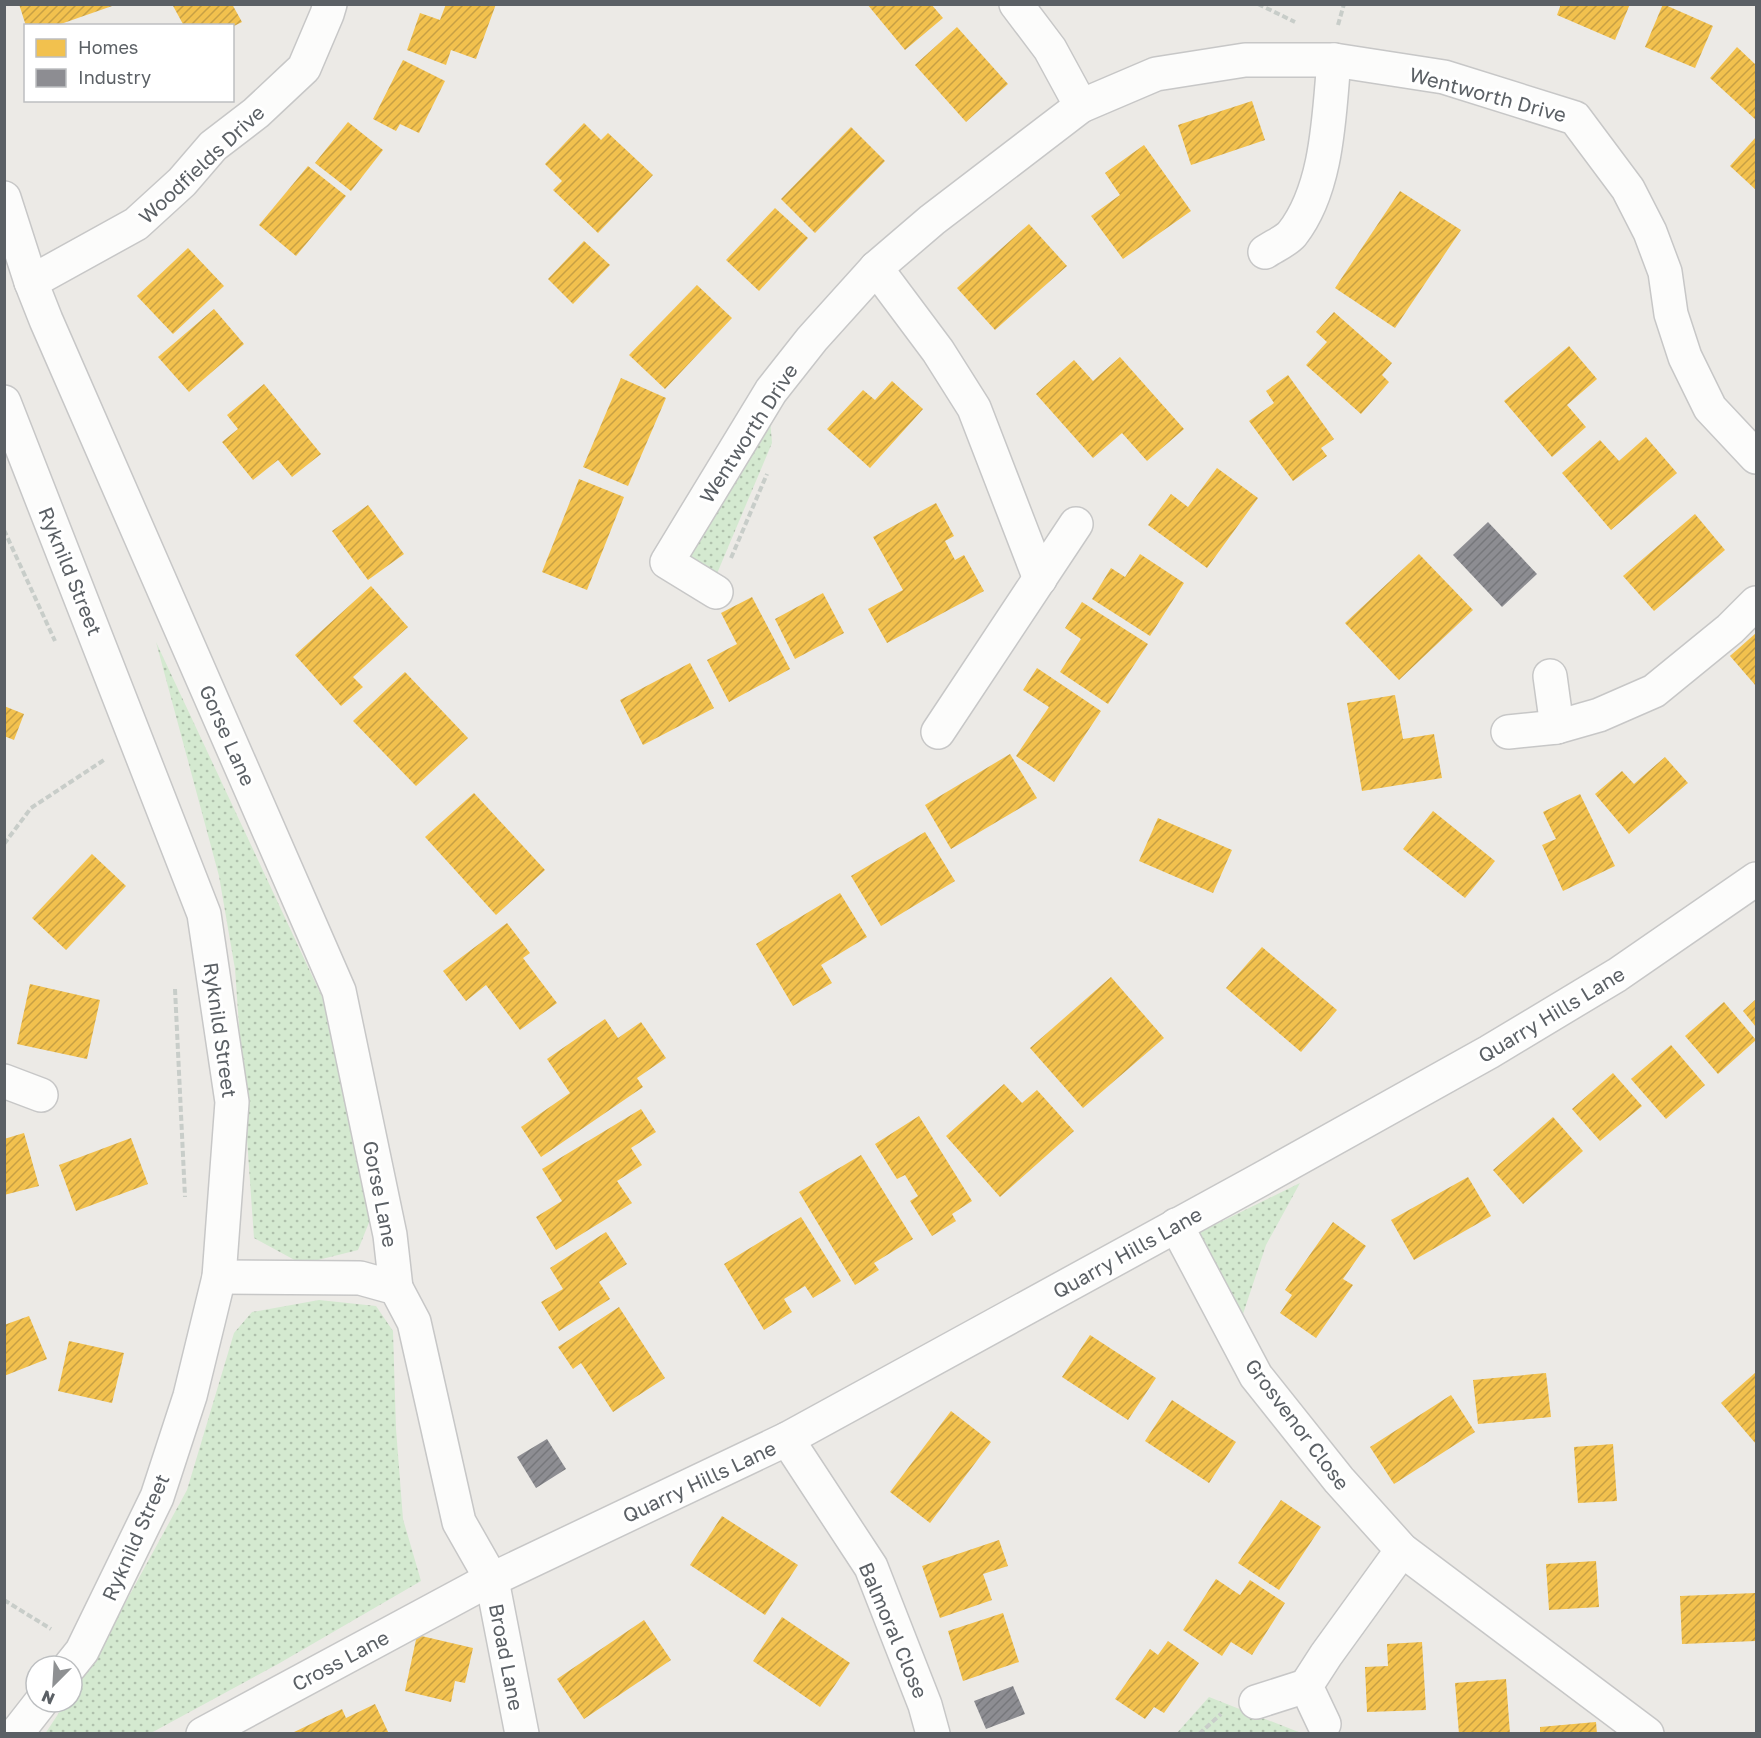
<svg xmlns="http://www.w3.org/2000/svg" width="1761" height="1738" font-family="'Golos Text',sans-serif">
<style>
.green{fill:url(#green-dots)}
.homes{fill:url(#homes-hatch)}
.industry{fill:url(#industry-hatch)}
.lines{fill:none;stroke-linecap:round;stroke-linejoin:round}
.minor-casing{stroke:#c7c7c7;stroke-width:36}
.path{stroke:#c8cdc9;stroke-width:4;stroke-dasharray:6 3;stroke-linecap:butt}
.minor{stroke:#fcfcfb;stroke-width:33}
.labels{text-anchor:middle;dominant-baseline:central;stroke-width:6;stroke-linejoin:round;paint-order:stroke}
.street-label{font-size:20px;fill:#5b6065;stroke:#fff}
</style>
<defs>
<pattern id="green-dots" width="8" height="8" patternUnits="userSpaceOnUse" patternTransform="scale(1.5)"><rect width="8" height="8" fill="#d4e9d0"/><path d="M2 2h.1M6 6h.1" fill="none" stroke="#afc0ac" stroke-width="1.8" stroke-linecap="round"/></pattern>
<pattern id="homes-hatch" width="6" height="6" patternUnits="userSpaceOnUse" patternTransform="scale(1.5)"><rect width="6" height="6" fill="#f2c14e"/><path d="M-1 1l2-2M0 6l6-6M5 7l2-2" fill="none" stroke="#c7a044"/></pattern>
<pattern id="industry-hatch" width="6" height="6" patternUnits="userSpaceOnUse" patternTransform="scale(1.5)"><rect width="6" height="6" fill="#8d8d92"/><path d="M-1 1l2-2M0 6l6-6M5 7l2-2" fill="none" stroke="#76777b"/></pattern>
</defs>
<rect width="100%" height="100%" fill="#eceae6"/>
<g class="green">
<path d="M769 407 772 443 713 583 678 560Z"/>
<path d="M156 642 330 1014 374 1210 358 1250 302 1264 254 1238 235 969 219 876Z"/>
<path d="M1300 1183 1266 1245 1238 1329 1190 1237Z"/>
<path d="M319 1300 376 1306 393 1331 396 1429 403 1519 421 1581 278 1664 151 1733 45 1734 66 1702H72V1692L105 1640 187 1490 234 1333 252 1312Z"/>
<path d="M1209 1697 1301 1733 1176 1734Z"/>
</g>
<g class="homes">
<path d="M19 4H115V5L55 26H26Z"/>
<path d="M172 4H232L242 22 232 27V26H184Z"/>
<path d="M446 4H496L476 59 451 50 446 65 407 50 420 13 440 20Z"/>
<path d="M867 4H931L943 18 905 50Z"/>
<path d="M1561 4H1630L1615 40 1557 15Z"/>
<path d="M1663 4 1713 26 1695 68 1645 47Z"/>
<path d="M957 27 1008 84 966 122 915 65Z"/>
<path d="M1737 47 1756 65V120L1710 78Z"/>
<path d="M403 60 445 81 419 133 400 124 396 131 373 119Z"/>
<path d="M1252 101 1265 140 1191 165 1178 125Z"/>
<path d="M348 122 383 150 351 191 315 163Z"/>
<path d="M584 123 601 140 608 133 653 175 598 233 553 190 562 181 545 164Z"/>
<path d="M851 127 885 161 815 233 781 199Z"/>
<path d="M1756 137V190L1730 166Z"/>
<path d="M1144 145 1191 211 1123 259 1091 216 1120 195 1105 173Z"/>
<path d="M308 166 346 196 296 256 259 225Z"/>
<path d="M1400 191 1461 230 1395 328 1335 288Z"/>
<path d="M775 208 808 238 759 291 726 260Z"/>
<path d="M1029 224 1067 266 995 330 957 288Z"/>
<path d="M584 241 610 265 573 304 548 279Z"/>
<path d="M188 248 224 286 173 334 137 296Z"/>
<path d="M697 285 732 318 665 389 629 355Z"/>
<path d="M214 309 244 344 189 392 158 357Z"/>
<path d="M1334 312 1392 363 1382 375 1389 382 1361 414 1306 365 1327 342 1316 332Z"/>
<path d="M1569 346 1597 379 1567 405 1586 427 1552 457 1504 401Z"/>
<path d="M1120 357 1184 429 1147 461 1122 433 1093 458 1036 394 1074 360 1093 381Z"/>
<path d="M1288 375 1334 439 1321 448 1327 456 1293 481 1249 421 1274 403 1266 391Z"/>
<path d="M621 378 666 398 628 486 583 467Z"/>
<path d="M892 381 923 409 870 468 827 429 863 390 875 400Z"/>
<path d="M264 384 321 454 292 477 278 460 253 480 222 442 238 429 227 415Z"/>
<path d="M1646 437 1677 473 1611 530 1562 473 1600 440 1619 461Z"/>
<path d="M1217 468 1258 498 1207 568 1148 525 1171 494 1188 507Z"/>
<path d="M579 479 624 497 587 590 542 572Z"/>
<path d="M936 503 954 536 945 541 955 560 964 555 984 591 887 643 868 609 903 590 873 537Z"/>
<path d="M368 505 404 554 368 580 332 531Z"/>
<path d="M1695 514 1725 550 1654 611 1623 576Z"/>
<path d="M1140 554 1184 583 1150 636 1092 599 1111 568 1125 577Z"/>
<path d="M1419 554 1473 610 1399 680 1345 623Z"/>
<path d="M371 586 408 627 353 677 363 687 341 706 295 655Z"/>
<path d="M823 593 844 633 795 659 775 619Z"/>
<path d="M752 597 790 669 729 702 707 660 737 644 721 613Z"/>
<path d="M1082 602 1148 644 1108 704 1060 672 1081 639 1065 628Z"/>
<path d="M1756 633V686L1730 656Z"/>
<path d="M690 663 714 708 643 745 620 700Z"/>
<path d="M1037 668 1101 711 1054 782 1016 756 1049 707 1023 690Z"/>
<path d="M405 672 468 738 416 786 353 721Z"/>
<path d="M1395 695 1403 739 1434 734 1442 778 1362 791 1347 703Z"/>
<path d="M4 706 24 714 14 740 4 736Z"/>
<path d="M1010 754 1037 798 951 849 925 805Z"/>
<path d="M1665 757 1688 783 1629 834 1595 794 1622 771 1634 784Z"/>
<path d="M474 793 545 870 496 915 425 837Z"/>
<path d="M1580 794 1615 866 1563 891 1542 845 1556 839 1543 812Z"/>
<path d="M1433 811 1495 861 1465 898 1403 849Z"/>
<path d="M1158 818 1232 850 1213 893 1139 861Z"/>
<path d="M925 832 955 881 881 926 851 876Z"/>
<path d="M92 854 126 886 66 950 32 918Z"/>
<path d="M840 893 867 937 821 965 832 983 793 1006 756 944Z"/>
<path d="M507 923 530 953 523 958 557 1003 520 1030 486 985 466 1001 443 971Z"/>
<path d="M1262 947 1337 1010 1301 1052 1226 988Z"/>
<path d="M1111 977 1164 1038 1083 1108 1030 1048Z"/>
<path d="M30 984 100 1000 87 1059 17 1044Z"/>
<path d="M1756 999V1027L1743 1011Z"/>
<path d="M1724 1002 1756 1040 1718 1074 1685 1036Z"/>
<path d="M605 1019 618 1038 641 1022 666 1058 637 1078 643 1087 541 1157 521 1127 570 1093 547 1059Z"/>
<path d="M1671 1045 1705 1085 1666 1119 1631 1079Z"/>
<path d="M1613 1073 1642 1106 1600 1141 1572 1109Z"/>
<path d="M1004 1084 1022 1103 1037 1090 1074 1131 1000 1197 946 1136Z"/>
<path d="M641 1109 656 1132 631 1148 642 1165 617 1181 632 1203 556 1250 536 1217 562 1201 542 1169Z"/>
<path d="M919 1116 972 1201 952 1214 956 1221 932 1236 910 1201 918 1196 905 1175 897 1179 875 1144Z"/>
<path d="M1553 1117 1583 1151 1523 1204 1493 1170Z"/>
<path d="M24 1133 39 1186 4 1195V1139Z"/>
<path d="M131 1138 148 1184 76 1211 59 1165Z"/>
<path d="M861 1155 913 1239 874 1263 879 1270 855 1285 799 1192Z"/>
<path d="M1468 1177 1491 1216 1414 1260 1391 1220Z"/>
<path d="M801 1217 841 1281 813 1298 805 1286 784 1299 792 1312 764 1330 724 1264Z"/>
<path d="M1333 1222 1366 1246 1343 1279 1353 1285 1316 1338 1280 1313 1292 1295 1285 1290Z"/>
<path d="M606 1232 627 1264 599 1282 610 1299 559 1331 541 1302 563 1289 550 1268Z"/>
<path d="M619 1307 665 1378 613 1412 581 1363 573 1369 558 1347Z"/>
<path d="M29 1316 47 1359 4 1376V1325Z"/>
<path d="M1090 1335 1156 1378 1128 1420 1062 1377Z"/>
<path d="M69 1341 124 1353 112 1403 58 1391Z"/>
<path d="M1756 1372V1444L1721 1403Z"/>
<path d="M1546 1373 1551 1417 1478 1424 1473 1380Z"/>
<path d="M1451 1395 1475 1432 1394 1484 1370 1447Z"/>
<path d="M1172 1400 1236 1442 1209 1483 1145 1441Z"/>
<path d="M951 1411 991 1442 930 1523 890 1492Z"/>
<path d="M1613 1444 1617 1501 1578 1503 1574 1447Z"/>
<path d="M1281 1500 1321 1527 1279 1590 1238 1563Z"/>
<path d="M722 1516 798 1565 765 1615 690 1565Z"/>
<path d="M999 1540 1008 1566 983 1574 992 1600 940 1618 922 1566Z"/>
<path d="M1596 1561 1599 1607 1549 1610 1546 1564Z"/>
<path d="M1216 1579 1240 1595 1250 1580 1285 1603 1252 1655 1231 1642 1222 1656 1183 1630Z"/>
<path d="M1756 1593V1641L1682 1644 1680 1596Z"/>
<path d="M1003 1613 1019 1662 963 1681 948 1631Z"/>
<path d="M782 1617 850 1663 820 1707 753 1661Z"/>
<path d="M644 1620 671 1660 584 1719 557 1679Z"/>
<path d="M417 1635 473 1648 465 1683 455 1681 451 1702 405 1691Z"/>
<path d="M1168 1641 1199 1663 1164 1713 1154 1707 1145 1719 1115 1699 1150 1649 1158 1655Z"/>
<path d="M1422 1642 1426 1710 1367 1712 1365 1667 1388 1666 1387 1644Z"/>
<path d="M1506 1679 1510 1734H1459L1455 1683Z"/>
<path d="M375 1704 389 1734H290L342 1709 346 1718Z"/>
<path d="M1596 1722 1597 1734H1540V1727Z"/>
</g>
<g class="industry">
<path d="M1488 522 1537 574 1502 607 1453 555Z"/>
<path d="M547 1439 566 1469 536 1488 517 1457Z"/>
<path d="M1013 1686 1025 1714 986 1729 974 1701Z"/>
</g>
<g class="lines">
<defs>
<g id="minor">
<path d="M1016 4 1050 49 1081 106"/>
<path d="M4 198 31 282 46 320 339 991 390 1235 396 1288"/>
<path d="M1265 252C1274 246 1286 241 1292 234 1328 188 1329 115 1334 60"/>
<path d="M876 268 938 351 974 408 1040 579"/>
<path d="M31 282 136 224 182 182 213 146 256 113 304 68 327 14 330 4"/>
<path d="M4 402 204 914 232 1102 219 1277 190 1396 157 1497 82 1651 70 1666"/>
<path d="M716 592 667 562 771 391 812 339 876 268 932 220 1081 106 1156 74 1245 60H1334L1444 77 1575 118 1628 189 1650 232 1665 272 1671 314 1685 357 1710 408 1756 457"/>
<path d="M1550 676 1557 727"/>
<path d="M938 732 1076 524"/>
<path d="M1508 732 1557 727 1599 715 1654 691 1730 629 1756 603"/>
<path d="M4 1081 41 1095"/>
<path d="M1176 1225 1256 1376 1339 1480 1402 1550 1647 1734"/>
<path d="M219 1277 360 1278 396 1288 414 1322 459 1522 492 1580 522 1734"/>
<path d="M787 1439 871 1567 925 1705 933 1734"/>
<path d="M1256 1702 1306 1686"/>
<path d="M1324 1724 1306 1686 1326 1655 1402 1550"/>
<path d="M16 1734 41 1702"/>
<path d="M203 1734 476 1587 787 1439 1256 1182 1489 1052 1617 975 1756 879"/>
</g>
</defs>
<use href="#minor" class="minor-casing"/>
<g class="path">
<path d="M1258 4 1295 22"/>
<path d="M1338 25 1344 4"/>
<path d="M4 530 55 641"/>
<path d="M731 558 767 474"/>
<path d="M4 844 31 808 104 760"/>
<path d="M175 989 185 1197"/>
<path d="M4 1600 51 1629"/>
<path d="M1199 1734 1221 1714"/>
</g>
<use href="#minor" class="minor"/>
</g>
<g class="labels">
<g class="street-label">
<text transform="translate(1488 94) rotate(15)">Wentworth Drive</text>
<text transform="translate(201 164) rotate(-43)">Woodfields Drive</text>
<text transform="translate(748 433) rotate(-57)">Wentworth Drive</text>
<text transform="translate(71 571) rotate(68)">Ryknild Street</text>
<text transform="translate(228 735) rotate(66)">Gorse Lane</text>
<text transform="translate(1551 1014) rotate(-31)">Quarry Hills Lane</text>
<text transform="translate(221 1030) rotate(82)">Ryknild Street</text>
<text transform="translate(381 1194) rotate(79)">Gorse Lane</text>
<text transform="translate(1127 1252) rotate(-29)">Quarry Hills Lane</text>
<text transform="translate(1298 1424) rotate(53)">Grosvenor Close</text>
<text transform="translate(699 1481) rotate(-25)">Quarry Hills Lane</text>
<text transform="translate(135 1537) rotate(-66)">Ryknild Street</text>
<text transform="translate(894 1630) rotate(67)">Balmoral Close</text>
<text transform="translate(507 1657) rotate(79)">Broad Lane</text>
<text transform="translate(340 1660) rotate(-28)">Cross Lane</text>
</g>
</g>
<rect width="1761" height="1738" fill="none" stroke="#5b6065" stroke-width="12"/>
<rect x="24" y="24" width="210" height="78" fill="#ffffff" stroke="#bdbfc1" stroke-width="1.5"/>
<rect x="36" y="39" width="30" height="18" fill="#f2c14e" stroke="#bdbfc1" stroke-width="1.5"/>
<text x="78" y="54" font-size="18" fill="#5b6065">Homes</text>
<rect x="36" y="69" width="30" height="18" fill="#8d8d92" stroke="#bdbfc1" stroke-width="1.5"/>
<text x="78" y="84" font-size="18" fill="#5b6065">Industry</text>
<g transform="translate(54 1684) rotate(204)"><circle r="28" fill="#ffffff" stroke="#bdbfc1" stroke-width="1.5"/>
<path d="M0-4.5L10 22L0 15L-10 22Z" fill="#8e9092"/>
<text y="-9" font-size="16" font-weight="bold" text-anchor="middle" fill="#5b6065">N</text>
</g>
</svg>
